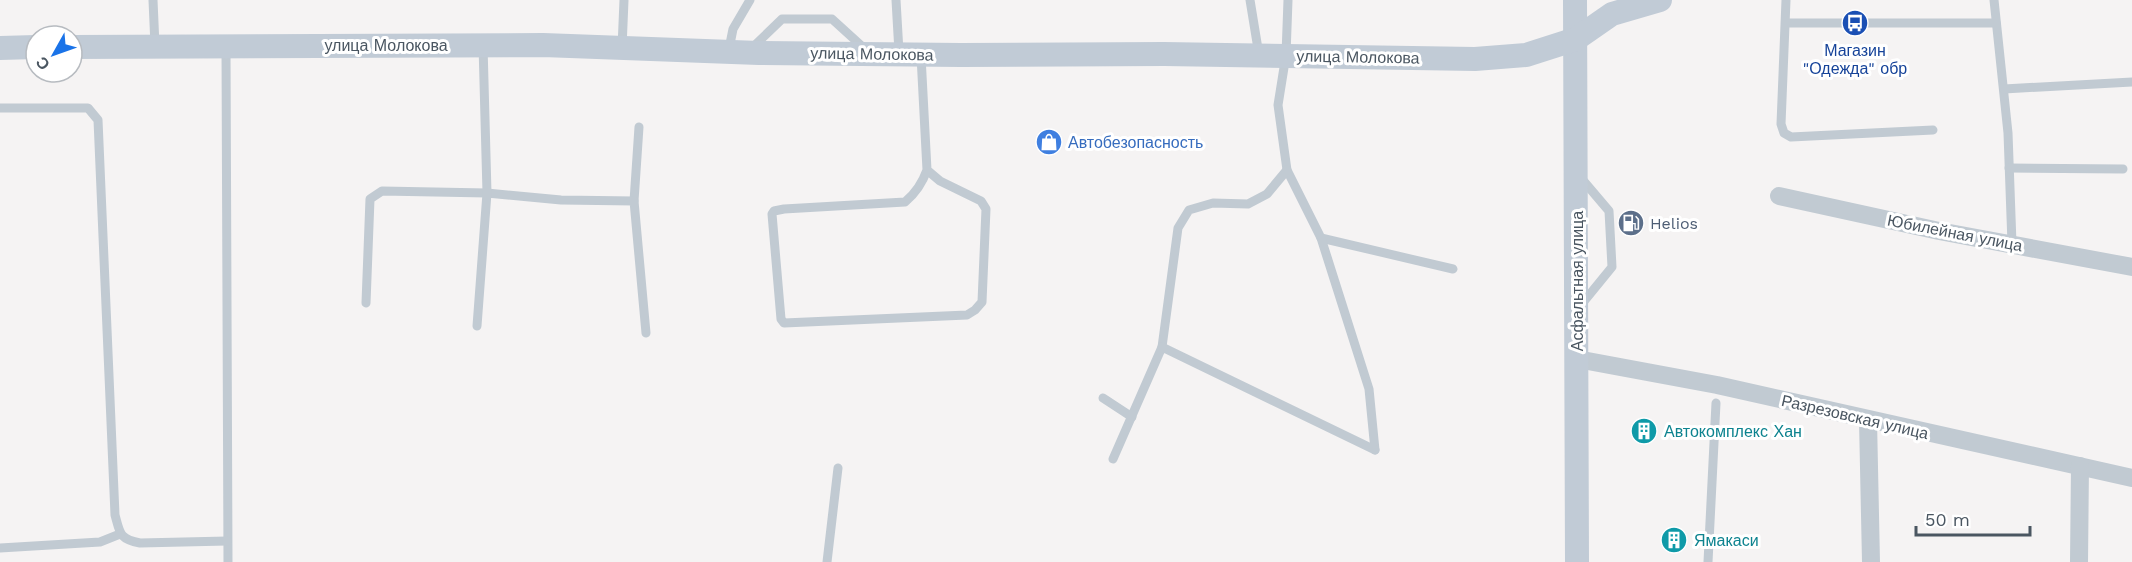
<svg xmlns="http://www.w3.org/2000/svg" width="2132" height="562" font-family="'Work Sans',sans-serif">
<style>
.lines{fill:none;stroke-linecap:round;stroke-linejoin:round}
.lane{stroke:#c1cad2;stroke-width:9}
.street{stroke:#c1cad2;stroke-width:18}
.secondary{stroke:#c1cbd6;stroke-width:24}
.labels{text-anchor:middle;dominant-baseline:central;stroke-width:6;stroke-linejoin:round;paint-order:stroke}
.street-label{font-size:16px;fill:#4a5661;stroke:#fff}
.transit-label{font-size:16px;fill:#164399;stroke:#fff}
.shop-label{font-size:16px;fill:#366cbe;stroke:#fff;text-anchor:start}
.service-label{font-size:16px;fill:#4e5e75;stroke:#fff;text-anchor:start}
.culture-label{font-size:16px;fill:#0d838f;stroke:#fff;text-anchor:start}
</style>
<rect width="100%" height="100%" fill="#f5f3f3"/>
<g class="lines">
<g class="lane">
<path d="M153 0 155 46"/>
<path d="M896 0 899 52"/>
<path d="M1250 0 1259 55"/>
<path d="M1288 0 1286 55 1278 105 1287 170 1321 238 1453 269"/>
<path d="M1786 0 1781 124 1784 133 1791 137 1933 130"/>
<path d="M1994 0 2008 133 2012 244"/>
<path d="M1786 23H1996"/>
<path d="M226 48 228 562"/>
<path d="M622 48 624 0"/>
<path d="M752 48 782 19H832L865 49"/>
<path d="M729 49 733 29 750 0"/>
<path d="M921 56 927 170C922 184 916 193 905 202L784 209 774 211 772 214 781 319 784 323 967 315 975 310 982 302 986 209 981 201 940 181 927 170"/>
<path d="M2004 89 2132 82"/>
<path d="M0 108H88L98 120 115 515C120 533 119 539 140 543L227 541"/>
<path d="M2009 168 2123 169"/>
<path d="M634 201 639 127"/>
<path d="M1321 238 1369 389 1375 450"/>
<path d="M366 303 370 199 382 191 487 193 561 200 634 201 646 333"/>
<path d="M1581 305 1612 267 1609 211 1581 178"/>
<path d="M477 326 487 193 483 45"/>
<path d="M1162 347 1178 228 1189 210 1213 203 1248 204 1267 194 1287 170"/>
<path d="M1103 398 1132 417"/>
<path d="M1113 459 1162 347 1375 450"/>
<path d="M0 548 100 542 120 534"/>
<path d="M827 562 838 468"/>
<path d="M1708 562 1716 403"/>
</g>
<g class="street">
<path d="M1779 196 1939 231 2132 267"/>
<path d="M1577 359 1717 385 2132 478"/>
<path d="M1868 420 1871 562"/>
<path d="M2079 562 2080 466"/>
</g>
<g class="secondary">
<path d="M1575 0 1577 562"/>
<path d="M72 47 543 45 759 53 961 55 1164 54 1475 59 1526 55 1576 39 1612 14 1660 0"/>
<path d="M0 48 36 47"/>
</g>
</g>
<defs>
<symbol id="bus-disc" viewBox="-11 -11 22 22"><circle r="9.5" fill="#1a4fb4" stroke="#fff"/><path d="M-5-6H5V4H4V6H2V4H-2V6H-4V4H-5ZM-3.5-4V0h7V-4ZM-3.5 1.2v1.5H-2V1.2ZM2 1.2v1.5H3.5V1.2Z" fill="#fff"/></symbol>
<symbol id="shop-disc" viewBox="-11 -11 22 22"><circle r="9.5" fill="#3f7fe0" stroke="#fff"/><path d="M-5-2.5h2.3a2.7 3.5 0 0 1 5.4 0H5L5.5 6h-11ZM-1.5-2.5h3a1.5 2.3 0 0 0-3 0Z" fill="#fff"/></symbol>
<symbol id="fuel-disc" viewBox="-11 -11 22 22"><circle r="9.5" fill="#5c6f8a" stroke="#fff"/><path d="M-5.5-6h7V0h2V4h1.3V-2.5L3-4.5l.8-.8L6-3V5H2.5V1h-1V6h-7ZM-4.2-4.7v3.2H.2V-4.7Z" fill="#fff"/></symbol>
<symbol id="building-disc" viewBox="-11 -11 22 22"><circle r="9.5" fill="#0f9aa8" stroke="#fff"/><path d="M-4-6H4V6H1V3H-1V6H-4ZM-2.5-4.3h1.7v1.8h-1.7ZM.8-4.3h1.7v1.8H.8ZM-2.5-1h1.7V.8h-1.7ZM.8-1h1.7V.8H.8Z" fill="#fff"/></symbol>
</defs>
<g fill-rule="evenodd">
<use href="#bus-disc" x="1840" y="8" width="30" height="30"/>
<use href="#shop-disc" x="1034" y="127" width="30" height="30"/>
<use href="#fuel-disc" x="1616" y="208" width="30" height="30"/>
<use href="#building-disc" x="1629" y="416" width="30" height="30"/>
<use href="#building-disc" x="1659" y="525" width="30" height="30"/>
</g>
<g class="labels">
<g class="street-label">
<text x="386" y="45">улица Молокова</text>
<text transform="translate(872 54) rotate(1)">улица Молокова</text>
<text transform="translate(1358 57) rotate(1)">улица Молокова</text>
<text transform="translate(1955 233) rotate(11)">Юбилейная улица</text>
<text transform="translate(1577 281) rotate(-90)">Асфальтная улица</text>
<text transform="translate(1855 417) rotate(13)">Разрезовская улица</text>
</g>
<g class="transit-label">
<text x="1855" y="50">Магазин<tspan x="1855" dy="18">"Одежда" обр</tspan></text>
</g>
<g class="shop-label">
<text x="1068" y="142">Автобезопасность</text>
</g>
<g class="service-label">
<text x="1650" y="223">Helios</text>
</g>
<g class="culture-label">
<text x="1664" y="431">Автокомплекс Хан</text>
<text x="1694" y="540">Ямакаси</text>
</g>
</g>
<g transform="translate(54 54) rotate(230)"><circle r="28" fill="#ffffff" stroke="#b7bbc0" stroke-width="1.5"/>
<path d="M0-4.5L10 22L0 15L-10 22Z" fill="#1a73e8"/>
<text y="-9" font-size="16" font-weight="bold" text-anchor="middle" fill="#4a5661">С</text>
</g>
<path d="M1916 526v9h114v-9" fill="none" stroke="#4a5661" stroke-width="3"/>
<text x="1925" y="526" font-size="18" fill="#4a5661" stroke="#ffffff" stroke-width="4.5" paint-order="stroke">50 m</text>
</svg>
